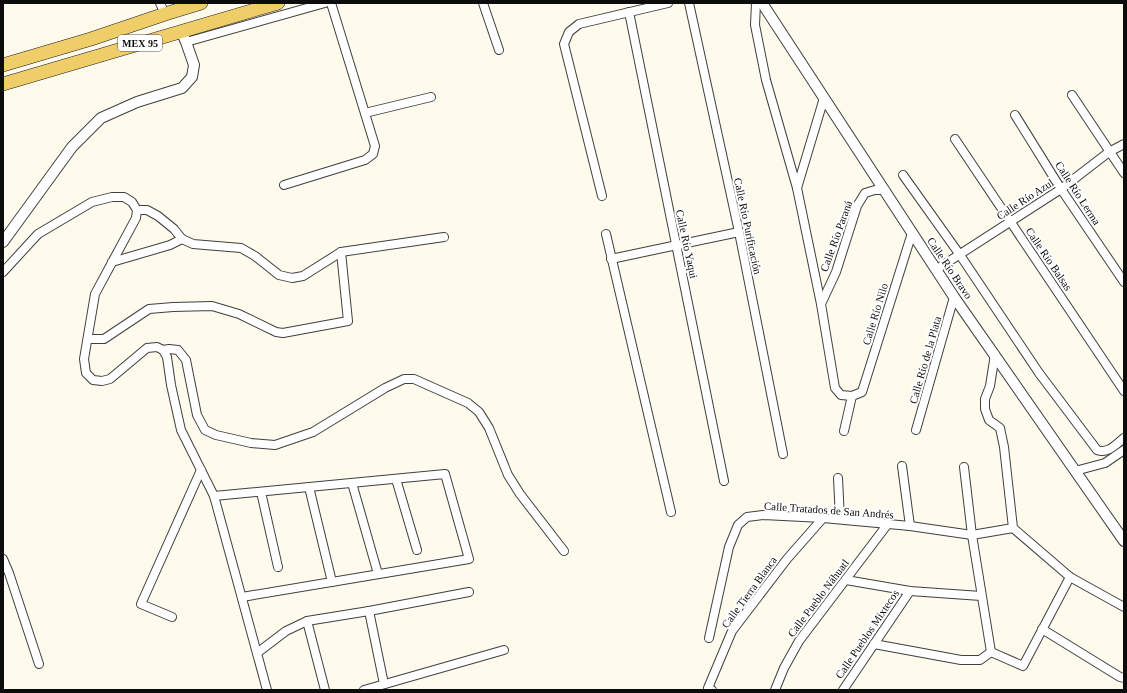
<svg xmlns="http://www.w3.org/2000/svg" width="1127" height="693" font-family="'Times New Roman',serif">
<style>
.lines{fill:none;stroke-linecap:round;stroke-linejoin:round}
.minor-casing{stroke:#3f3f3f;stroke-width:10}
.tertiary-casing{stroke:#3f3f3f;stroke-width:12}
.primary-casing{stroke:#1d1d1d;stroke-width:14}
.minor{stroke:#fff;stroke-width:8}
.tertiary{stroke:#fff;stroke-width:10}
.primary{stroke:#efce6a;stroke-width:13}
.labels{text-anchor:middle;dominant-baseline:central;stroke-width:4;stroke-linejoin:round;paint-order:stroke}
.shield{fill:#fff;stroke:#555;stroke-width:1}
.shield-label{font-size:10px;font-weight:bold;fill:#0c0c0c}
.street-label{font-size:11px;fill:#0c0c0c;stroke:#fff}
</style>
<rect width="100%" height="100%" fill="#fefaec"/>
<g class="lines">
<defs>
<g id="minor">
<path d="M160 3 165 14"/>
<path d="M483 3 499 50"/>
<path d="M689 3 739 232 783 454"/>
<path d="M756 3 755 25 766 80 797 188 821 304 835 388 841 395 852 396 862 392 912 233"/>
<path d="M629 12 724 481"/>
<path d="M186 42 325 3"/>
<path d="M1072 95 1124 173"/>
<path d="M365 113 431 97"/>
<path d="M1015 115 1061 189 1124 282"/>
<path d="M955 139 1124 391"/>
<path d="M903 175 960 255 1039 373 1097 450C1108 454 1115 445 1124 438"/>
<path d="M284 185 365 160 373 154 375 146 331 3"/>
<path d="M797 188 824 98"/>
<path d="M602 196 564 44 569 32 579 24 668 3"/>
<path d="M137 210H147L158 216 174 229 182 239 193 244 241 248 255 256 279 275 292 278 303 276 341 252 444 237"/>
<path d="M606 234 671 512"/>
<path d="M611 259 739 232"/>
<path d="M112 262 170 245 182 239"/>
<path d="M937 269 1061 189 1109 152 1124 144"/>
<path d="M3 272 38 234 92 202 112 197H124L132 202 137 210 136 218 95 294 84 359 86 373 93 380 102 381 110 379 147 348 157 347 163 350 167 357 171 385 181 430 214 496 267 690"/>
<path d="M821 304 836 272 857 206 865 193 875 190H885"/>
<path d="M88 339H104L149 309 173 307 212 306 239 314 276 332 283 333 348 321 341 252"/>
<path d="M163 350 169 349 178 350 186 360 197 415 205 430 216 435 251 443 275 445 313 432 385 388 404 379H414L468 403 479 412 489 428 508 475 520 494 564 551"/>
<path d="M995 354 990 386 985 399V409L989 420 1000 428 1004 447 1013 528 1070 577 1124 607"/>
<path d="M916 430 954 297"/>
<path d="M844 431 852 396"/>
<path d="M902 466 910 526"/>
<path d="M964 467 972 535 991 652"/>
<path d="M1075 471 1105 463 1124 450"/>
<path d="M838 478 840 519"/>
<path d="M396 479 417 550"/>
<path d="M352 483 378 574"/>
<path d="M309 487 332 582"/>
<path d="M261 492 278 567"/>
<path d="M214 496 445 474 469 559 242 597"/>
<path d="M3 559 9 573 39 664"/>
<path d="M846 580 910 591 981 596"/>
<path d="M369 611 384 684"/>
<path d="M172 617 141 604 201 470"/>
<path d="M307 621 325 690"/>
<path d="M1042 629 1120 677 1124 678"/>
<path d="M709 638 729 547 738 525 747 517 763 515 823 518 910 526 972 535 1013 528"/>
<path d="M874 644 961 660H980L991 652 1023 666 1070 577"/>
<path d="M257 653 286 631 307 621 369 611 469 592"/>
<path d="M364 690 504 650"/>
<path d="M712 690 708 688 732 631 787 559 823 518"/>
<path d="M775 690 784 668 799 641 887 525"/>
<path d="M843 690 910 591"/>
</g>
<g id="tertiary">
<path d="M762 3 954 297 1124 541"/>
<path d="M3 242 72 147 101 118 137 102 182 88 192 77 194 65 186 42 181 31"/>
</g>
<g id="primary">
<path d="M3 65 91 39 165 14 201 3"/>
<path d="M3 84 278 3"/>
</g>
</defs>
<use href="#minor" class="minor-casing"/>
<use href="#tertiary" class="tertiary-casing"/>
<use href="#primary" class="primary-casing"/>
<use href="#minor" class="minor"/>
<use href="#tertiary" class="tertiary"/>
<use href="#primary" class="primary"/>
</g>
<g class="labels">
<rect class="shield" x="118" y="35" width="44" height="16" rx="3"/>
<g class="shield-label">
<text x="140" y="43">MEX 95</text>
</g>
<g class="street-label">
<text transform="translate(1078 193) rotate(57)">Calle Río Lerma</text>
<text transform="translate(1025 199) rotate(-33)">Calle Río Azul</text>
<text transform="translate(748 226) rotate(78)">Calle Río Purificación</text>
<text transform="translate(836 236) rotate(-70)">Calle Río Paraná</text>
<text transform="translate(687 244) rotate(78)">Calle Río Yaqui</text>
<text transform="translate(1049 259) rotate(56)">Calle Río Balsas</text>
<text transform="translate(950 268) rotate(56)">Calle Río Bravo</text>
<text transform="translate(875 314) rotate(-73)">Calle Río Nilo</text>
<text transform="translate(925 360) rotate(-74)">Calle Río de la Plata</text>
<text transform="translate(829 510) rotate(4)">Calle Tratados de San Andrés</text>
<text transform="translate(749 592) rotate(-54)">Calle Tierra Blanca</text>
<text transform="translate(818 598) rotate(-53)">Calle Pueblo Náhuatl</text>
<text transform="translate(867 634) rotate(-56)">Calle Pueblos Mixtecos</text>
</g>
</g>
<rect width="1127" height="693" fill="none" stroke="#0c0c0c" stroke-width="8"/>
</svg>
